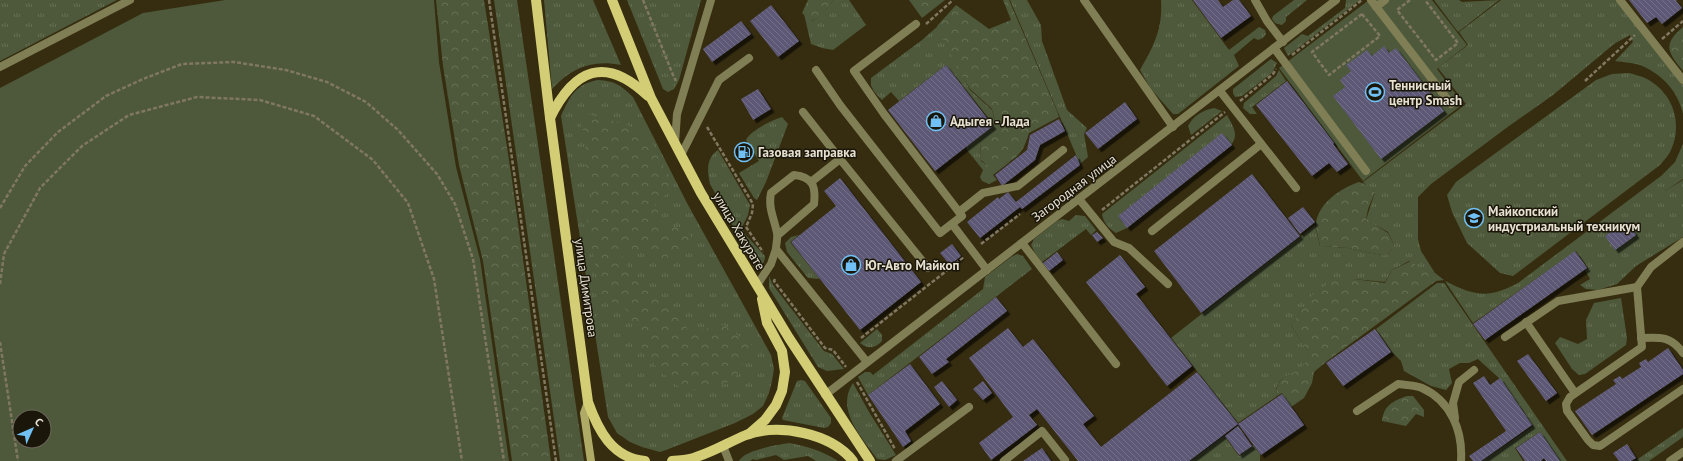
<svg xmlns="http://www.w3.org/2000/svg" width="1683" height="461" font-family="'PT Sans',sans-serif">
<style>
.grass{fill:url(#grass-tufts)}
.forest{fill:url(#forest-crowns)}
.pitch{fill:#4d593a;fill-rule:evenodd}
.building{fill:url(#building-back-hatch);filter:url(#shadow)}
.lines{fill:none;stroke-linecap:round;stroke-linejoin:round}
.path{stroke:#807861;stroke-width:2.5;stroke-dasharray:4 2;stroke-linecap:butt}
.lane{stroke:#807e54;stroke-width:8}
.street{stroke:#807e54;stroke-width:8}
.secondary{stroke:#afab67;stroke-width:8}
.primary{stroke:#d3ce75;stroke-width:10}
.labels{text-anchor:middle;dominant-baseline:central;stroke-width:3;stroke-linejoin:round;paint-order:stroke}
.poi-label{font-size:13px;font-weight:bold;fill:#e7e1d1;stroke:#1a160a;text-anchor:start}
.street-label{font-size:13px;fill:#e7e1d1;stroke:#1a160a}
</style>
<defs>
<pattern id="grass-tufts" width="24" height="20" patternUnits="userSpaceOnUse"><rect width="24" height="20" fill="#4d593a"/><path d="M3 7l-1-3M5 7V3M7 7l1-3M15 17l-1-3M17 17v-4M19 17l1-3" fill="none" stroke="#677155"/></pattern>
<pattern id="forest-crowns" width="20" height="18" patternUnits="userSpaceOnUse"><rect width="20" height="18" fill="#4d593a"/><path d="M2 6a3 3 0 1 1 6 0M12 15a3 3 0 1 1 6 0" fill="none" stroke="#677155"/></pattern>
<pattern id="building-back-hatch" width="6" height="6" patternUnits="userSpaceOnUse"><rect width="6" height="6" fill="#5d5875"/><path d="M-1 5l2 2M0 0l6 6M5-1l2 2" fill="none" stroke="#747088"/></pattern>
<filter id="shadow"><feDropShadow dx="3.5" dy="3.5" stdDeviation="0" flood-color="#0009"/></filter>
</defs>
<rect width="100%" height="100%" fill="#362d10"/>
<g class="grass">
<path d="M0 0H117L0 61Z"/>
<path d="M494 0H517L584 461H560Z"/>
<path d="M544 0H593L621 65C592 59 571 68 552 89Z"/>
<path d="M627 0H701L679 80 674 89 668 92 663 89Z"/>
<path d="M833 0H849L866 25 833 50 822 48 811 44 804 14 812 21 821 16Z"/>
<path d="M1010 0H1027L1041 25 1042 41 1067 110 1087 128 1084 134 1088 157 1080 164Z"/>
<path d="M1161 0H1192L1229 50 1259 27 1265 30 1266 34 1263 38 1258 40 1254 38 1234 55 1239 66 1178 114H1173L1151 89 1140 70C1154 46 1163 28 1161 0Z"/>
<path d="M1294 0H1307L1286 17V21L1282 25 1275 23 1272 19 1273 16Z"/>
<path d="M1346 0H1360L1288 56 1284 48 1302 34 1308 36 1345 8Z"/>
<path d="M1434 0H1459L1462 2 1499 0 1458 32Z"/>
<path d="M1501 0H1616L1683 85V114C1678 91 1662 74 1640 65 1633 63 1623 62 1615 61L1633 42 1630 35 1614 44 1553 95 1509 126 1431 184 1418 197V239L1421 251 1435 273 1421 271 1409 261 1392 270 1385 282 1354 279 1312 296 1291 325 1311 357C1307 361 1304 366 1300 369 1286 378 1276 376 1276 396L1283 392 1238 423 1171 338 1315 225 1320 246 1348 248 1387 256 1394 245 1388 232 1366 220 1375 192 1363 182 1466 104 1438 68 1468 45 1459 32Z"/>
<path d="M938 26 957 66 970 90 992 110 996 126 980 142 981 161 991 168 1011 161 993 175 997 180 989 184 982 181 980 177 983 170 967 150 966 147 994 125 946 65 899 101 891 92 882 100C874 92 870 88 871 78L922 40Z"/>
<path d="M1271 59 1277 63 1272 73 1242 96 1235 97 1233 93V89Z"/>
<path d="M1279 70 1286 81 1252 107 1257 114H1250L1243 108 1244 103 1276 76Z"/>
<path d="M1629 73C1635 75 1642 76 1647 79 1673 93 1683 123 1671 150 1669 155 1664 160 1660 165L1513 276 1500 273 1467 243 1452 212 1447 195 1456 182 1596 80 1612 74Z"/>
<path d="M598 80C616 81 620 85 633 97L687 203 771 355 774 369 772 381 769 393 763 406 753 414 735 423 666 450 660 452 642 447 630 442 617 433 608 417 561 116C570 96 576 84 598 80Z"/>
<path d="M1214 108 1222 111 1191 135 1188 126C1193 116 1203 110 1214 108Z"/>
<path d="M1227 115C1232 125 1240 134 1231 145L1222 134 1118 216 1127 228 1116 233C1109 229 1103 222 1102 214Z"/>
<path d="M782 117 788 124 766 182 757 200 754 198 739 173 759 161 746 140C750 131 772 120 782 117Z"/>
<path d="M1683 144V179L1665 191 1683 180V237L1636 266 1617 284 1598 290 1586 289 1580 285 1590 279 1585 270 1588 268 1576 251 1473 323 1445 281C1475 296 1488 299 1518 283L1661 176 1675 162Z"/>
<path d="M718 150 750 205 748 215 742 227 744 233 765 256C765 262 762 266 757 270L710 184C707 171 706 158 718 150Z"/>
<path d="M1076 215 1085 216 1096 230 1091 235 1086 229 1042 262 1035 253 1031 245 1034 239 1057 221 1062 219 1069 221Z"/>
<path d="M799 235 790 242 820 279 808 278 787 252 785 243 791 237Z"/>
<path d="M1017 254 1023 256 1032 269 868 395 858 377 865 372H870L873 375 983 289 985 277 1011 257Z"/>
<path d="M769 276 773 285 824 351 832 354 844 369 827 371 818 367 769 288Z"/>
<path d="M1437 283H1444L1567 461H1560L1540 432 1515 448 1523 461H1482L1533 426 1500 379 1478 359 1469 363H1460L1449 369 1452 383 1446 390 1431 386 1404 371 1401 361 1392 352 1376 329Z"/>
<path d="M1621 298 1627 338 1626 345 1585 374 1579 375 1572 369 1555 343 1560 337 1578 344 1587 339 1586 320 1594 303Z"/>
<path d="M877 329 882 335V341C875 349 867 349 860 343Z"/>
<path d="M801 380 805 381 831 418V423L828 427 824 428 783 420 782 418 797 381Z"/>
<path d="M853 383 869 412 896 455 885 460 877 459C862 437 835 410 853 383Z"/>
<path d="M1683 428V437L1649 461H1635Z"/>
<path d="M1224 436 1239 456 1253 445 1260 454V461H1190Z"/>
<path d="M789 443C807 446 823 451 838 461H816L808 456 784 460 776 455 756 460 753 459 750 461H739C744 450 777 445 789 443Z"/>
</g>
<g class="forest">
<path d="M436 0H484L511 173 551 461H512L483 261 459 165 443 66Z"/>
<path d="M808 0H833L821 17 811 21 802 13Z"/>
<path d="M909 0H945L922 18Z"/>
<path d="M1003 0H1009L1057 111 1059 117 1029 133C1022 157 1014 161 991 169L981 160 980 142 996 125 992 109 970 89 956 66 937 26 956 5 989 29 1011 20Z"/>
<path d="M1683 27V71C1668 52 1662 45 1683 27Z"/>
<path d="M587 114 625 124 649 136 666 171 670 191 655 204 663 224 688 231 693 241 663 261 638 251 621 254 632 276 670 307 690 332 723 325 753 346 736 376 725 384 685 392 659 370 644 352 627 310 601 296 587 221 593 202 584 163 586 139 578 116Z"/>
<path d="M1359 182 1368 185 1375 192 1368 209 1366 219 1388 233 1394 245 1387 256 1348 248 1320 246C1319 239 1316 231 1316 224 1318 203 1341 188 1359 182Z"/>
<path d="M1411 261 1421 270 1435 273 1444 280 1436 281 1327 361 1314 372 1312 383 1304 398 1291 407 1282 393 1276 396C1277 375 1286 378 1299 369 1304 366 1307 360 1310 356L1291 325 1312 295 1338 277 1385 283 1392 270Z"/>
<path d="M1407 396H1413L1424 410V417L1416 414 1406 426 1382 421C1384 405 1393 401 1407 396Z"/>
</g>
<g class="pitch">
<path d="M225 0H434L439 62 456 167 480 259 509 461H0V88L143 13ZM20 417H44V441H20Z"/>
<path d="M1369 0H1432L1467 45 1437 69 1463 104 1363 181 1279 68Z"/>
</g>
<g class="building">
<path d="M1193 0H1218L1223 7 1233 0H1239L1251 16 1221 38Z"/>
<path d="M1629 0H1677L1676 1 1682 8 1662 24 1656 17 1647 23Z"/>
<path d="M771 5 799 41 778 57 750 21Z"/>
<path d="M741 21 751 34 712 62 703 49Z"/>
<path d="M1384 46 1389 53 1396 48 1444 111 1381 159 1333 96 1345 87 1340 80 1351 71 1346 65 1367 50 1372 56Z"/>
<path d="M946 65 993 126 935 171 888 110Z"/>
<path d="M1287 81 1334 143 1333 144 1348 164 1337 172 1329 163 1312 176 1256 105Z"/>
<path d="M758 89 771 109 753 120 741 99Z"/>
<path d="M1125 102 1137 119 1098 149 1085 133Z"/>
<path d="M1059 119 1065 131 1040 145 1035 160 1002 186 995 175 1027 150 1030 135Z"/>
<path d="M1222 133 1232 145 1127 228 1118 216Z"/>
<path d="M1076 155 1080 165 1022 209 1020 207 980 238 967 222 998 197 999 199 1008 192 1016 202Z"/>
<path d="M1252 174 1300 236 1201 313 1154 251Z"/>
<path d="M840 178 921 282 860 330 791 242 836 206 824 191Z"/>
<path d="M1303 207 1315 222 1300 234 1288 218Z"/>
<path d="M1627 221 1636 235 1615 250 1605 236Z"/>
<path d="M1097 232 1103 238 1097 242 1092 235Z"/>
<path d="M952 244 961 256 950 265 940 253Z"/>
<path d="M1575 251 1587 268 1485 340 1473 324Z"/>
<path d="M1057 252 1063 260 1049 271 1043 263Z"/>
<path d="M1120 255 1145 287 1136 294 1192 366 1167 386 1086 282Z"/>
<path d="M996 297 1007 311 946 359 949 362 932 374 919 357Z"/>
<path d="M1008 328 1023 347 1033 339 1094 416 1083 424 1101 447 1197 372 1238 424 1282 394 1304 425 1261 455 1238 424 1189 461H1078L1037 409 1029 415 1037 425 991 460 979 443 1013 417 969 358Z"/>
<path d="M1375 329 1391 352 1343 386 1326 363Z"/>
<path d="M1668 348 1683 370V374L1592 435 1575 411 1616 384 1613 380 1620 376 1622 379 1641 367 1639 363 1646 359 1648 362Z"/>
<path d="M1528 354 1557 393 1546 401 1517 361Z"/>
<path d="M910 364 940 404 905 431 911 441 903 447 868 395Z"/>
<path d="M1484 376 1490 385 1500 378 1532 425 1481 461H1473L1469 456 1506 431 1473 383Z"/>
<path d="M942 381 957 400 949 407 934 387Z"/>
<path d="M983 381 992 393 983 400 973 389Z"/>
<path d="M1238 426 1252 446 1239 455 1225 436Z"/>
<path d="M1540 432 1560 461H1546L1544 458 1541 461H1525L1516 448Z"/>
<path d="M1627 444 1636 458 1631 461H1619L1613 453Z"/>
<path d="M1042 448 1051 461H1023Z"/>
</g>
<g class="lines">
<g class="path">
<path d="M489 0 556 461"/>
<path d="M643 0 673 75 676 81"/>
<path d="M1410 0 1397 10 1436 60 1458 43 1425 0"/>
<path d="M1362 14 1380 36 1329 75 1312 52Z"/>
<path d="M926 24 953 0"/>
<path d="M1662 39 1683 21"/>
<path d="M1292 55 1362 0"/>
<path d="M1585 81 1635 35"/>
<path d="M1240 101 1273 74 1276 69"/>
<path d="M707 127 753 204 752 213 746 227 763 252"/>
<path d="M0 208 25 166 58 132 106 96 143 79 182 64 234 62 286 70 327 82 366 102 398 130 437 174 455 204 473 259 504 461"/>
<path d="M1102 210 1225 112"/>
<path d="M981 244 1020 214"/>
<path d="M775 279 774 281 825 348 833 350 846 367"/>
<path d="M0 284 4 254 40 188 82 146 129 115 197 97 260 100 314 116 373 160 408 203 434 279 462 461"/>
<path d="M861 338 964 257"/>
<path d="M0 342 18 461"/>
<path d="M857 382 895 449"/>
</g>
<g class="lane">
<path d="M1084 0 1173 127"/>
<path d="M1255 0 1267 21 1283 42"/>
<path d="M1371 0 1451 104"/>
<path d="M1620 0 1683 80"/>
<path d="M1376 7 1385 0"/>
<path d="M1274 48 1366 171"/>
<path d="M816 70 840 105 940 233 962 216 884 114 854 71 916 24"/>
<path d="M1220 91 1296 188"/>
<path d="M803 112 840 159"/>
<path d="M675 143 677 114 711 0"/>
<path d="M681 155 719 80 749 58"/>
<path d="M811 182 840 159 928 268"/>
<path d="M1079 199 1114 242 1129 248 1168 284"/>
<path d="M959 212 983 193 1018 186 1063 150"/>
<path d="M952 224 987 270"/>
<path d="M1152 231 1261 144"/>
<path d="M778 235 814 204C816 186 813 177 794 175L771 193C768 208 774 218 777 233 778 238 776 244 776 249L867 362"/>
<path d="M1683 242 1651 267 1637 287 1642 347 1570 397 1566 404 1567 411 1588 440 1593 445 1600 446 1683 389"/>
<path d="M1022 243 1116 364"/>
<path d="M757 285 771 264 776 249"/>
<path d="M1526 322 1575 393"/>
<path d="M1505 337 1558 301 1637 287"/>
<path d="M1641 338C1660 337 1671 336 1683 353"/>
<path d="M1357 411 1398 384C1405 385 1415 385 1422 388 1451 401 1463 431 1461 461"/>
<path d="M1455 418 1453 403 1459 382 1474 370"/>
<path d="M723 446 729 461"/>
<path d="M896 461 969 407"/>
<path d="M1004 461 1042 431 1065 460"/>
</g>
<g class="street">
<path d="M0 67 130 0"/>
<path d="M825 395 1336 0"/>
<path d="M1670 461 1683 452"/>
</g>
<path class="secondary" d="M588 402 584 413 591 461"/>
<g class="primary">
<path d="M536 0 550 118 588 402C598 430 612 458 645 461"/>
<path d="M612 0 651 98 701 193 789 338 870 461"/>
<path d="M550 118C574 69 605 55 648 96"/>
<path d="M749 434 765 420 776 405 782 391 785 372 782 351 767 323 762 299"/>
<path d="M672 461C680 460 689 460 696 457 713 452 729 442 746 435 779 423 831 433 853 461"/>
</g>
</g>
<defs>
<symbol id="stadium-ring" viewBox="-11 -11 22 22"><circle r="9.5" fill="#1a160a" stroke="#71c1f5" stroke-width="1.5"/><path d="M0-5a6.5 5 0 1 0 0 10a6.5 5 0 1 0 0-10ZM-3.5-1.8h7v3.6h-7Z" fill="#71c1f5"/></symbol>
<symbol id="shop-ring" viewBox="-11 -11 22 22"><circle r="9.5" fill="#1a160a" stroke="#71c1f5" stroke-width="1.5"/><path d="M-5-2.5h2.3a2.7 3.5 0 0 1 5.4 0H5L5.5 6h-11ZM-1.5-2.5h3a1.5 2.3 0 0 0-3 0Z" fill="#71c1f5"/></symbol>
<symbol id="fuel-ring" viewBox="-11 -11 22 22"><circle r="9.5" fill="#1a160a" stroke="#71c1f5" stroke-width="1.5"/><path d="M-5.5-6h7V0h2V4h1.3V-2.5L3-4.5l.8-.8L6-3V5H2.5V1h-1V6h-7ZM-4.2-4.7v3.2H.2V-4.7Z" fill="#71c1f5"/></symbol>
<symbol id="university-ring" viewBox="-11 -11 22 22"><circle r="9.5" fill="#1a160a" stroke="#71c1f5" stroke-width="1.5"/><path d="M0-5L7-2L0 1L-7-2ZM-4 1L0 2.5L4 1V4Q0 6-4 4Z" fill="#71c1f5"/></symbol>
</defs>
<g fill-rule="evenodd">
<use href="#stadium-ring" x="1364" y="81" width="22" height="22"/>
<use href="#shop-ring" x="925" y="110" width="22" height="22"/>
<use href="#fuel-ring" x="733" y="141" width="22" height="22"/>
<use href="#university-ring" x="1463" y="207" width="22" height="22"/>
<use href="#shop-ring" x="840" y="254" width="22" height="22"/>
</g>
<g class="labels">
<g class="poi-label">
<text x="1389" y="85">Теннисный<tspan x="1389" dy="15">центр Smash</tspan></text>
<text x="950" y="121">Адыгея - Лада</text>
<text x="758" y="152">Газовая заправка</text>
<text x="1488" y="211">Майкопский<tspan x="1488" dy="15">индустриальный техникум</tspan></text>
<text x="865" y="265">Юг-Авто Майкоп</text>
</g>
<g class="street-label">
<text transform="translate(1074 188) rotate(-37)">Загородная улица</text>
<text transform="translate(739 231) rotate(59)">улица Хакурате</text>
<text transform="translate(586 288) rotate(82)">улица Димитрова</text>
</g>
</g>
<g transform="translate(32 429) rotate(45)"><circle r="19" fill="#1a160a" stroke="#6c675a"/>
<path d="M0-3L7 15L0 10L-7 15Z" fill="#71c1f5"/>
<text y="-6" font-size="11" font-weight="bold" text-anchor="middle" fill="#e7e1d1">С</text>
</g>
</svg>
